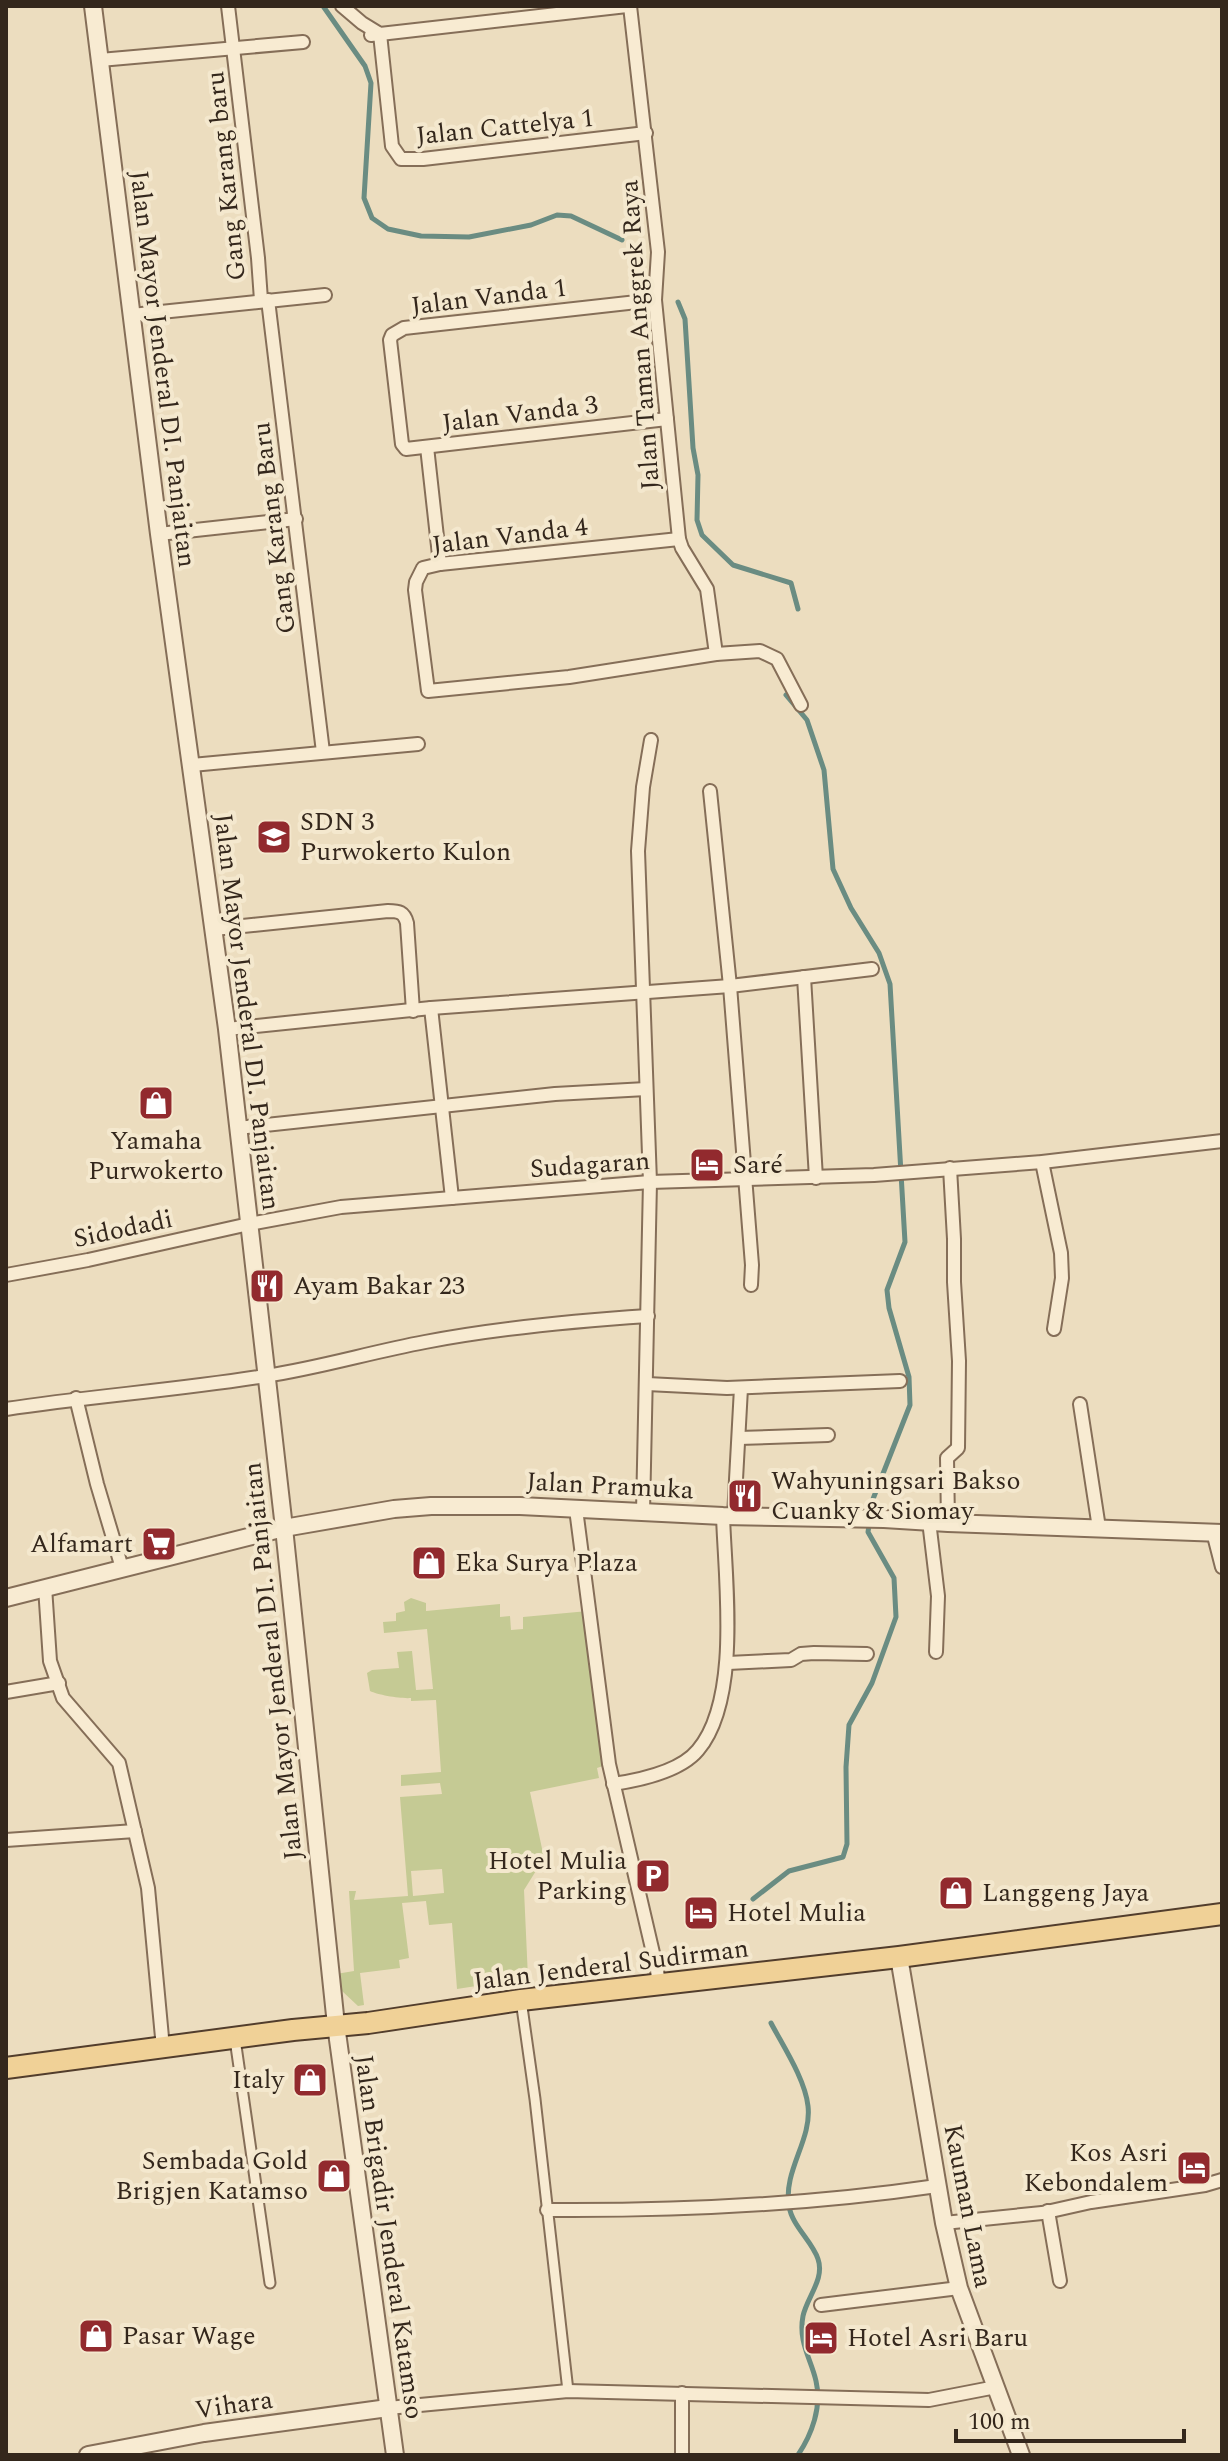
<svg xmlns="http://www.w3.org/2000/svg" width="1228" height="2461" font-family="Spectral,serif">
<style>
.green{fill:#c5ca94;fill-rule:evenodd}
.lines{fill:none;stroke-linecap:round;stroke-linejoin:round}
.stream{stroke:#6a8c82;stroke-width:5}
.pedestrian-casing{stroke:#856e58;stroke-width:13}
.minor-casing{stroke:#856e58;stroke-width:16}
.tertiary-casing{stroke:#856e58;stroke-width:20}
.primary-casing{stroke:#523d2c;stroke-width:24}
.pedestrian{stroke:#f8ebd2;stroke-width:9}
.minor{stroke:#f8ebd2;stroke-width:12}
.tertiary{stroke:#f8ebd2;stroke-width:16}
.primary{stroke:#f0d197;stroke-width:20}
.labels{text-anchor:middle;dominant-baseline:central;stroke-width:8;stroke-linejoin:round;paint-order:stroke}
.street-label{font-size:26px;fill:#34271c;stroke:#f4e8ce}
.poi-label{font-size:26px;fill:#34271c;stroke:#f4e8ce;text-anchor:start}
</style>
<rect width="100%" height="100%" fill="#ecddbf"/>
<path class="green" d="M411 1598 426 1603V1611L500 1604V1617L510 1616 511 1630 523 1629V1617L588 1611 609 1764 597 1768 599 1778 530 1792 544 1858 524 1890 528 1978 457 1989 452 1923 429 1925 426 1901 402 1903 409 1958 399 1960 400 1968 360 1973 364 2005 358 2006 342 1991 336 1974 354 1971 349 1891H356L354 1900 408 1896 400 1797 442 1794 440 1783 401 1786V1775L441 1772 436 1700 411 1701V1698C402 1699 378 1695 370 1691L367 1673 372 1670 399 1668 397 1652 412 1651 416 1690 433 1689 427 1629 384 1633 383 1622 396 1621V1613L405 1611 404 1602ZM442 1869 444 1893 413 1896 411 1871Z"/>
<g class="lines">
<g class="stream">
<path d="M323 6 365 66 371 83 364 198 372 218 388 229 421 236 469 237 531 225 557 215 571 216 622 240"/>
<path d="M678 302 685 319 693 448 698 475 697 520 702 535 733 565 791 583 798 609"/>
<path d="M753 1899 789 1871 843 1857 847 1844 846 1767 849 1725 872 1683 896 1617 894 1578 868 1532 873 1499 910 1405 909 1377 889 1308 887 1290 905 1242 890 984 879 953 851 908 833 869 824 770 807 720 786 695"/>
<path d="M771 2023C783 2046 805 2079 808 2106 812 2140 783 2171 789 2206 792 2226 812 2241 818 2259 825 2279 807 2297 803 2316 798 2342 811 2359 816 2381 822 2407 812 2434 798 2455"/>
</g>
<defs>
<g id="pedestrian">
<path d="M521 2000 535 2099 568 2391"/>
<path d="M235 2039 270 2283"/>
</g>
<g id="minor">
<path d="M228 6 258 258 261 300"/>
<path d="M342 6 362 23 380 34 627 6"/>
<path d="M630 6 658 252 655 300 679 539 682 548 707 589 716 654"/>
<path d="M371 35 380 34 392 146 401 159H423L646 133"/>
<path d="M100 60 303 42"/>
<path d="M268 300 323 752"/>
<path d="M655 300 404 328 392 335 390 340 402 444 406 449 667 419"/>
<path d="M132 315 325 295"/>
<path d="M427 447 440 564"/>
<path d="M159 534 296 519"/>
<path d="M679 539 440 564 423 568 416 582 415 590 428 691 569 677 716 654 760 651 777 659 801 705"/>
<path d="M192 765 418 744"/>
<path d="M710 791 730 986 752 1265 751 1285"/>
<path d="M214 929 388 911C399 911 404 912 407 923L413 1011"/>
<path d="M804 977 816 1178"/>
<path d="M431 1008 452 1198"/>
<path d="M227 1029 431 1008 730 986 872 969"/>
<path d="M238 1128 555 1094 646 1089"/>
<path d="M1042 1162 1061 1253 1062 1278 1054 1329"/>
<path d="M6 1275 88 1260 249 1224 341 1207 650 1182 874 1175 1042 1162 1222 1141"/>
<path d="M647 1384 727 1388 900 1381"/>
<path d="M76 1398 97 1484 122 1568"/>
<path d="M1080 1404 1099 1528"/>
<path d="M6 1409C92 1396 179 1390 265 1376 319 1368 371 1352 425 1342 498 1328 573 1321 648 1316"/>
<path d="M739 1438 828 1435"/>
<path d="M576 1509 609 1764 657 1970 659 1986"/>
<path d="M643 1512 650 1182 638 851 643 787 651 740"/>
<path d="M734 1516 741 1388"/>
<path d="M929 1521 938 1596 936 1652"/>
<path d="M948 1523 947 1458 958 1448 959 1361 954 1282V1239L950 1168"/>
<path d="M1213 1532 1222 1567"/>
<path d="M45 1587 50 1661 63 1698 119 1763 148 1888 163 2048"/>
<path d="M728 1663 791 1660 801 1654 814 1653 867 1654"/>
<path d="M6 1692 59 1683"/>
<path d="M613 1784C640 1780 680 1772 698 1750 741 1699 725 1580 723 1516"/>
<path d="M6 1840 135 1831"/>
<path d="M547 2210C678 2211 808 2205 937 2186"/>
<path d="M1048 2211 1060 2281"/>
<path d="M944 2223 1042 2213 1091 2202 1205 2185 1222 2180"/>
<path d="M821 2305 959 2288"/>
<path d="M388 2408 568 2391 929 2400 996 2387"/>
<path d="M682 2455V2393"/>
</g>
<g id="tertiary">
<path d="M93 6 159 534 227 1029 284 1528 336 2025 395 2455"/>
<path d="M6 1598 284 1528 394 1509 431 1506H520L723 1516 884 1519 948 1523 1222 1533"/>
<path d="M899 1957 944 2223 959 2288 1021 2455"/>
<path d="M88 2455 204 2433 388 2408"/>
</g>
<path id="primary" d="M6 2068 293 2030 368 2023 521 2000 899 1957 1222 1914"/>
</defs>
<use href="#pedestrian" class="pedestrian-casing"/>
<use href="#minor" class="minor-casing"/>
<use href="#tertiary" class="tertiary-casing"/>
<use href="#primary" class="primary-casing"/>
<use href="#pedestrian" class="pedestrian"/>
<use href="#minor" class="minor"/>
<use href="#tertiary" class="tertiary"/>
<use href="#primary" class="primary"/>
</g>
<defs>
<symbol id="school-square" viewBox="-11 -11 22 22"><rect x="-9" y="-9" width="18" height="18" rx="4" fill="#922a2e" stroke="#f4e8ce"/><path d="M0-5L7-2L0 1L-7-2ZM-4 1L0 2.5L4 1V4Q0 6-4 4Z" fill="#fff"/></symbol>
<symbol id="shop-square" viewBox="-11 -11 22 22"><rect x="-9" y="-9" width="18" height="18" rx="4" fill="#922a2e" stroke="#f4e8ce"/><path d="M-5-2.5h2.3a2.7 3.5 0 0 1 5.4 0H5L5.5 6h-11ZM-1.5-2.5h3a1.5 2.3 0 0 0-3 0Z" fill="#fff"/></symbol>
<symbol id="hotel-square" viewBox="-11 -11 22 22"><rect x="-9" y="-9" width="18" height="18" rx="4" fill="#922a2e" stroke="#f4e8ce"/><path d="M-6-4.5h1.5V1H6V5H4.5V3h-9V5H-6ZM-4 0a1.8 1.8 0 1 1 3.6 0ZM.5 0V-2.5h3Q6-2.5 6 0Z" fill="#fff"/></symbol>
<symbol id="restaurant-square" viewBox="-11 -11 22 22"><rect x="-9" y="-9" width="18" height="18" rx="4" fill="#922a2e" stroke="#f4e8ce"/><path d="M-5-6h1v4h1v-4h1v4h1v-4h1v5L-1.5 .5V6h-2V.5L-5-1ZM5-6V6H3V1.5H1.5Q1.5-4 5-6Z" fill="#fff"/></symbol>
<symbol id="supermarket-square" viewBox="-11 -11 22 22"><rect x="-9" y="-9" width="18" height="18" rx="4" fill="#922a2e" stroke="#f4e8ce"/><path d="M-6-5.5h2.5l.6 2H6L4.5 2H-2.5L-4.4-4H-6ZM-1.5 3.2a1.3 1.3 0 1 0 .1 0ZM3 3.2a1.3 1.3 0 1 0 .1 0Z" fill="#fff"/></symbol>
<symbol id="parking-square" viewBox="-11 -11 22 22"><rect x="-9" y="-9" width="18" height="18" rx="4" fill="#922a2e" stroke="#f4e8ce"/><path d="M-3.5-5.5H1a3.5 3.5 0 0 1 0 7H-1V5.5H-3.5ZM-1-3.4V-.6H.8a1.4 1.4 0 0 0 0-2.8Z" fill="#fff"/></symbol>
</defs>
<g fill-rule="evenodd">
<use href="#school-square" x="254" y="817" width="40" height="40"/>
<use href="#shop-square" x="136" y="1083" width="40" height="40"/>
<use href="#hotel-square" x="687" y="1145" width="40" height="40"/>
<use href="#restaurant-square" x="247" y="1266" width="40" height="40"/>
<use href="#restaurant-square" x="725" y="1476" width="40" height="40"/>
<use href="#supermarket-square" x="139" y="1524" width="40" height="40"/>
<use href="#shop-square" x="409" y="1543" width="40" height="40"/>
<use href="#parking-square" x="633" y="1856" width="40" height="40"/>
<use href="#shop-square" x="936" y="1873" width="40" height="40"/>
<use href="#hotel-square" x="681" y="1893" width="40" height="40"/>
<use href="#shop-square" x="290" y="2060" width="40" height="40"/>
<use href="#hotel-square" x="1174" y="2148" width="40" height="40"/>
<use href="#shop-square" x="314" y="2156" width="40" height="40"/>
<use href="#shop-square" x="76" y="2316" width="40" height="40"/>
<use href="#hotel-square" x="801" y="2318" width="40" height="40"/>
</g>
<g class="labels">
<g class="street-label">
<text transform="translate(505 127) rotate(-6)">Jalan Cattelya 1</text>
<text transform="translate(226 176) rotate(-96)">Gang Karang baru</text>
<text transform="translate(489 297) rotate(-7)">Jalan Vanda 1</text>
<text transform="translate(640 335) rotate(-94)">Jalan Taman Anggrek Raya</text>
<text transform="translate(163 369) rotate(83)">Jalan Mayor Jenderal DI. Panjaitan</text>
<text transform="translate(520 414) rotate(-7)">Jalan Vanda 3</text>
<text transform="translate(274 528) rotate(-97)">Gang Karang Baru</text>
<text transform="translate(510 536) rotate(-7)">Jalan Vanda 4</text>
<text transform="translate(247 1012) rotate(83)">Jalan Mayor Jenderal DI. Panjaitan</text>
<text transform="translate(590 1165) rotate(-4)">Sudagaran</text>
<text transform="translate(123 1229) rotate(-12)">Sidodadi</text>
<text transform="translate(610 1486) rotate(3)">Jalan Pramuka</text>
<text transform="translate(273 1661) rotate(-96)">Jalan Mayor Jenderal DI. Panjaitan</text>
<text transform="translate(611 1965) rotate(-7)">Jalan Jenderal Sudirman</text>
<text transform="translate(968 2206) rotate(79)">Kauman Lama</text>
<text transform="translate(389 2237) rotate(82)">Jalan Brigadir Jenderal Katamso</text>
<text transform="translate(234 2405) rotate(-8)">Vihara</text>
</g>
<g class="poi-label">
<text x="300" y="822">SDN 3<tspan x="300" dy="30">Purwokerto Kulon</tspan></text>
<text x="156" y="1141" text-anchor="middle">Yamaha<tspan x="156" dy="30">Purwokerto</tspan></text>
<text x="733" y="1165">Saré</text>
<text x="293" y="1286">Ayam Bakar 23</text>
<text x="771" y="1481">Wahyuningsari Bakso<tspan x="771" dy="30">Cuanky &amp; Siomay</tspan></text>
<text x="133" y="1544" text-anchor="end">Alfamart</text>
<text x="455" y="1563">Eka Surya Plaza</text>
<text x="627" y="1861" text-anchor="end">Hotel Mulia<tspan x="627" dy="30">Parking</tspan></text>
<text x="982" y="1893">Langgeng Jaya</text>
<text x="727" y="1913">Hotel Mulia</text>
<text x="284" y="2080" text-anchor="end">Italy</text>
<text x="1168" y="2153" text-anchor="end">Kos Asri<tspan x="1168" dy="30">Kebondalem</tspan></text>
<text x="308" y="2161" text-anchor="end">Sembada Gold<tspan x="308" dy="30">Brigjen Katamso</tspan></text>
<text x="122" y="2336">Pasar Wage</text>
<text x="847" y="2338">Hotel Asri Baru</text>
</g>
</g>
<rect width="1228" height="2461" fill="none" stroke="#34271c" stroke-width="16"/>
<path d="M956 2429v12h228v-12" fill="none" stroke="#34271c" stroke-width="4"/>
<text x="968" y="2429" font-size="24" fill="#34271c" stroke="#f4e8ce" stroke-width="6" paint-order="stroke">100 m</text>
</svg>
